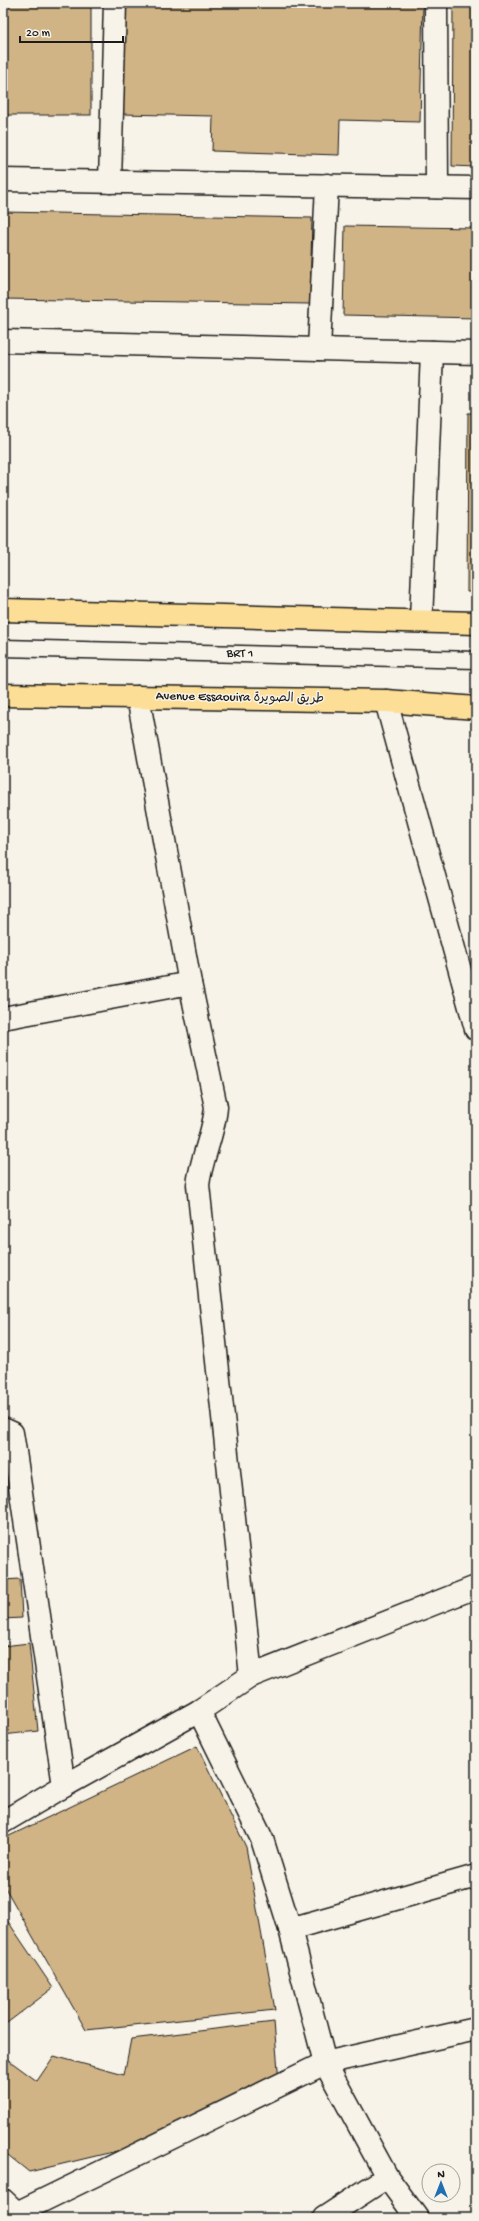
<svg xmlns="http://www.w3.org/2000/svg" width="479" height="2221" font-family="'Gochi Hand','Playpen Sans Arabic',sans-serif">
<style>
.building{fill:#d1b486;stroke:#1c1c1c}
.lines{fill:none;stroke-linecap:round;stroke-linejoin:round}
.lane-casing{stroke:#1c1c1c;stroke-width:19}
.street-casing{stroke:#1c1c1c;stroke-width:25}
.secondary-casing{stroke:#1c1c1c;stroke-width:25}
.primary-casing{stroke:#1c1c1c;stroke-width:25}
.lane{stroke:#f7f3e8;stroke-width:16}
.street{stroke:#f7f3e8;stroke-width:22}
.secondary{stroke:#f7f3e8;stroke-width:22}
.primary{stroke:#fdde96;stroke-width:22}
.labels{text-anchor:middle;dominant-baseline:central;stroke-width:3;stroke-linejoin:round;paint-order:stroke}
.street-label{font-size:13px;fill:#1c1c1c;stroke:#f7f3e8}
</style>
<rect width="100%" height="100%" fill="#f7f3e8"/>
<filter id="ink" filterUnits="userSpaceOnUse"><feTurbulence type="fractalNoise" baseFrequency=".025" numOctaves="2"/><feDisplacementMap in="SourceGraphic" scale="8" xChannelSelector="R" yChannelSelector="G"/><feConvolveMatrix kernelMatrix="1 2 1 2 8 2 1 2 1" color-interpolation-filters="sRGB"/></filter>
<g filter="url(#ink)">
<g class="building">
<rect x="3" y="3" width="88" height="112"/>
<path d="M125 3H423L420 122 340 120 339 155 212 151 213 116 121 114Z"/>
<path d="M453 3H476V167L452 166Z"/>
<path d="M3 212 312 218 310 304 3 299Z"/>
<path d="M345 226 476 228V318L343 315Z"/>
<path d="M468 413H476V592H467Z"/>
<path d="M20 1579 22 1618 3 1619V1580Z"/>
<path d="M29 1643 38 1731 3 1735V1646Z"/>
<path d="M197 1746 246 1847 275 2010 86 2030 3 1884V1839Z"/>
<path d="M3 1914 53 1988 3 2026Z"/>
<path d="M274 2022 279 2082 121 2150 29 2172 3 2151V2056L37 2081 54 2056 124 2075 131 2039Z"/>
</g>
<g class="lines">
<defs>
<path id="lane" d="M3 648 476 660"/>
<g id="street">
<path d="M436 3 437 187"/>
<path d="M3 180 476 188"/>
<path d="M110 182 115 3"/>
<path d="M3 341 476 353"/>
<path d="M319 349 327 185"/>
<path d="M421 621 432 352"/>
<path d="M138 697 190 983 216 1107C214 1134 201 1158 198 1185L251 1676"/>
<path d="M386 701 476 1029"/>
<path d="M3 1018 190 983"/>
<path d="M3 1429 12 1433 14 1445 64 1786"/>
<path d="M199 1711 262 1839 290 1929 325 2063 387 2177 417 2218"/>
<path d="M3 1822 64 1786 199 1711 251 1676 476 1587"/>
<path d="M290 1929 476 1876"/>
<path d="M17 2213 325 2063 476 2029"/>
<path d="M324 2218 387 2177"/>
</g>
<path id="secondary" d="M3 2200 22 2218"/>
<g id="primary">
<path d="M3 610 476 623"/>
<path d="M3 695 386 701 476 708"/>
</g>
</defs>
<use href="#lane" class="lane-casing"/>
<use href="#street" class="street-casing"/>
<use href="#secondary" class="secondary-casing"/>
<use href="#primary" class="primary-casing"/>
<use href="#lane" class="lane"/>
<use href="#street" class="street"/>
<use href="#secondary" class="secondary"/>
<use href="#primary" class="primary"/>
</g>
</g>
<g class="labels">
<g class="street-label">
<text transform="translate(240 654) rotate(1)">BRT 1</text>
<text transform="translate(240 698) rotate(1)">Avenue Essaouira طريق الصويرة</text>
</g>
</g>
<rect width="479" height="2221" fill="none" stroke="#f7f3e8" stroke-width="16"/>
<rect x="8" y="8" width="463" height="2205" fill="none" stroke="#1c1c1c" stroke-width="1.5" filter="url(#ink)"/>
<g transform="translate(441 2183)"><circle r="19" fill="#f7f3e8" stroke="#9f9d96"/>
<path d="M0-3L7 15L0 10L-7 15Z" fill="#1f6fb2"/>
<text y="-6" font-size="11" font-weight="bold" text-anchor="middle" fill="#1c1c1c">N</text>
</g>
<path d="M20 36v6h103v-6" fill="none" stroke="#1c1c1c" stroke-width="2"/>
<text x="26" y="36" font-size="12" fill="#1c1c1c" stroke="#f7f3e8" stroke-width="3" paint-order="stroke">20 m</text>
</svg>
